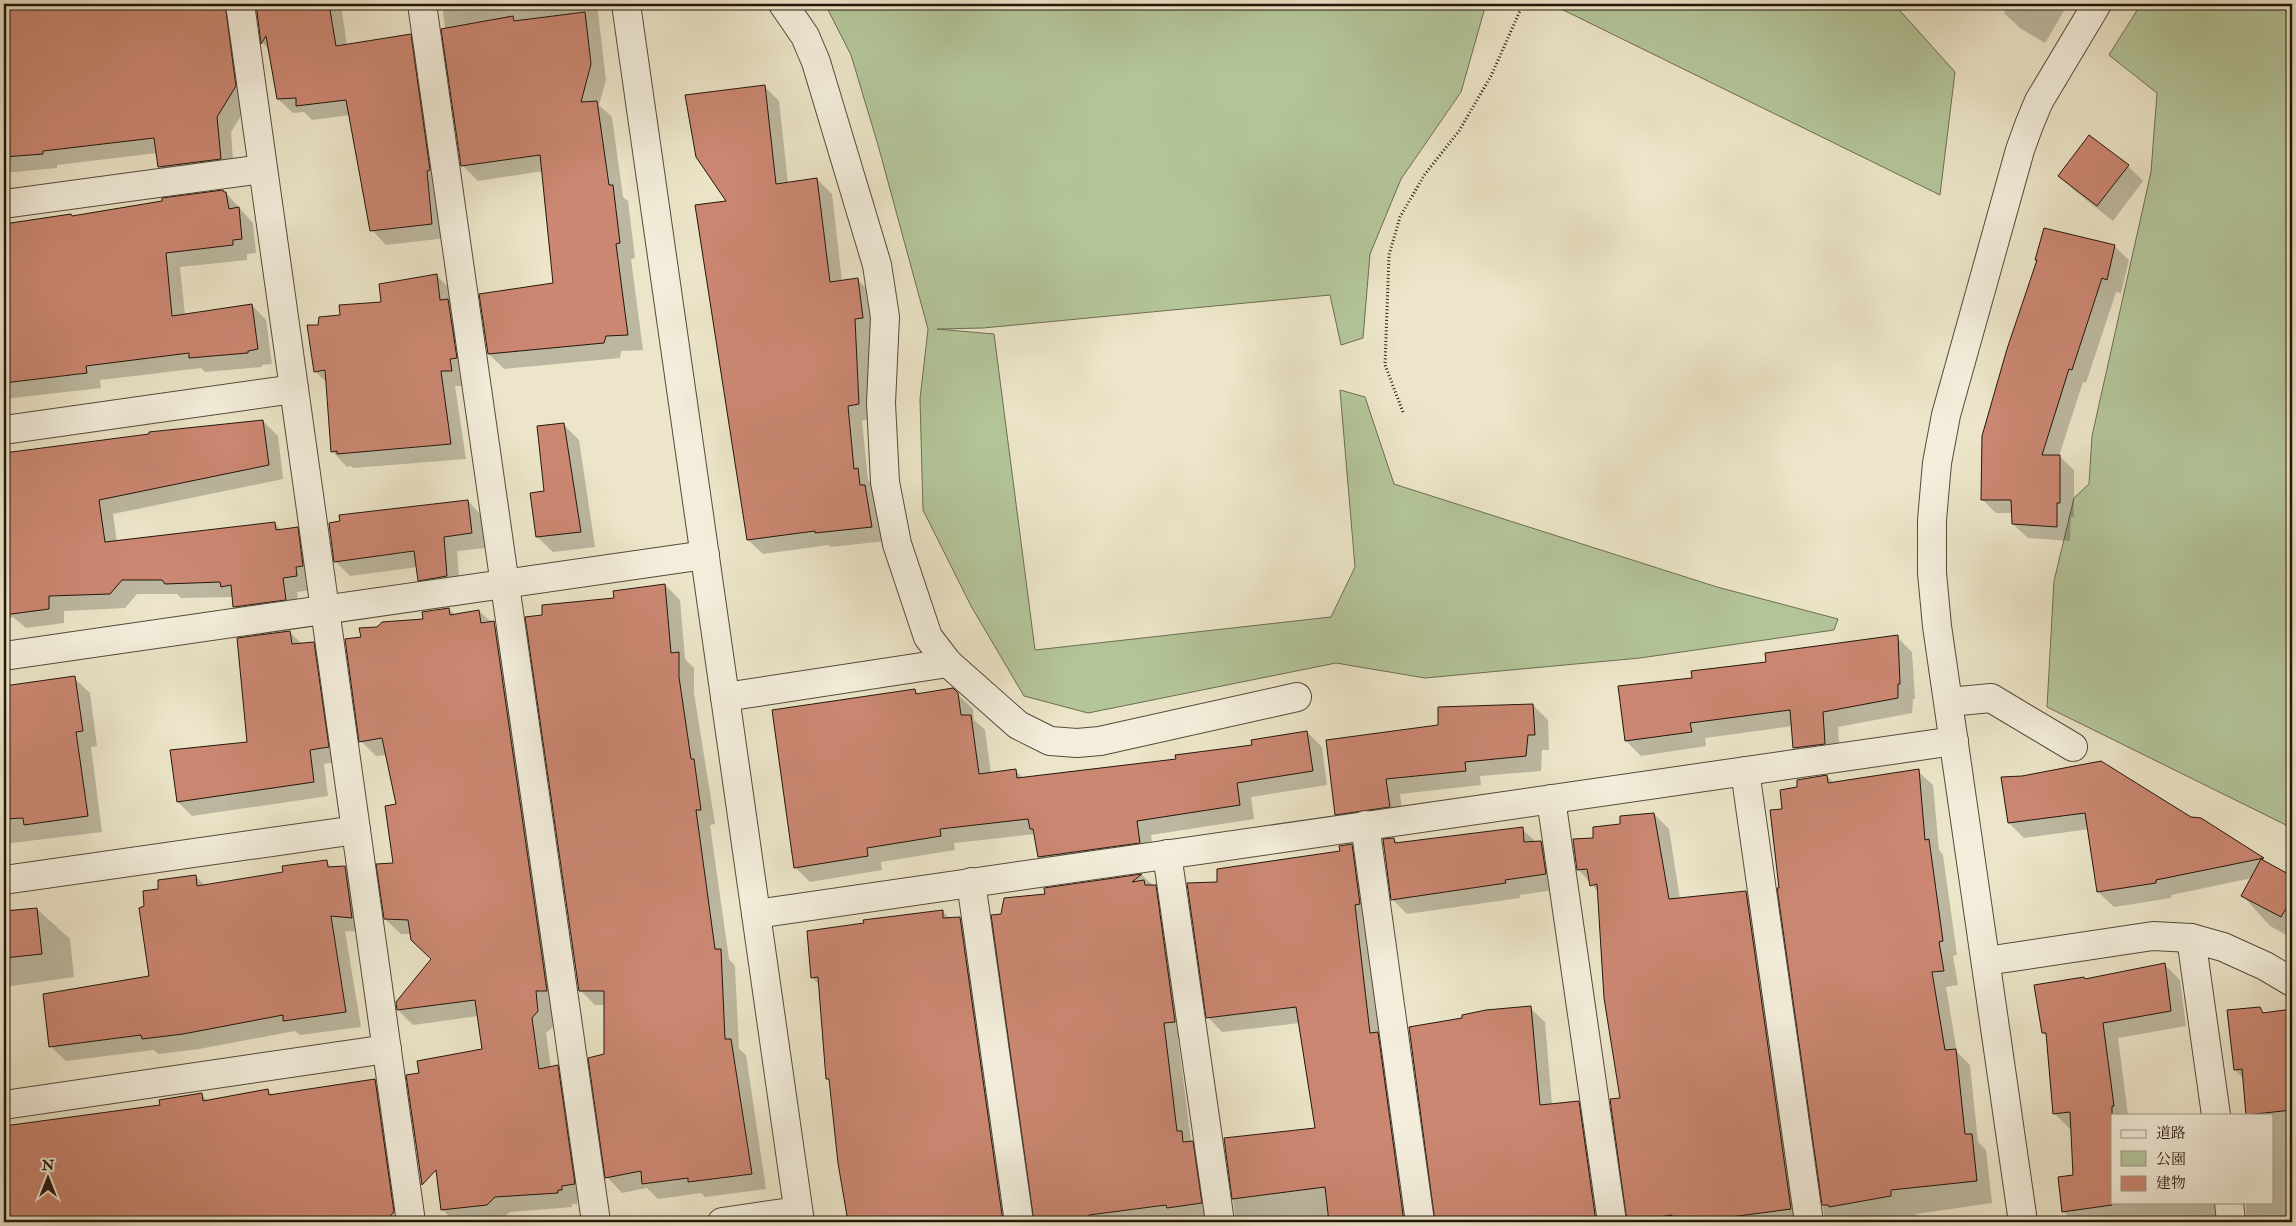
<svg xmlns="http://www.w3.org/2000/svg" width="2296" height="1226" font-family="'IM FELL Double Pica','Noto Serif JP',serif">
<style>
.green{fill:#b4c59a;stroke:#6c6e52}
.shadow{fill:#0003}
.building{fill:#cb8772;stroke:#23160b}
.lines{fill:none;stroke-linecap:round;stroke-linejoin:round}
.minor-casing{stroke:#554a3a;stroke-width:30}
.tertiary-casing{stroke:#554a3a;stroke-width:30}
.path{stroke:#23160b;stroke-width:3;stroke-dasharray:1 2.5;stroke-linecap:butt}
.minor{stroke:#f3eedc;stroke-width:28}
.tertiary{stroke:#f3eedc;stroke-width:28}
</style>
<rect width="100%" height="100%" fill="#ece5c9"/>
<filter id="stains"><feTurbulence type="fractalNoise" baseFrequency=".004" numOctaves="4"/><feColorMatrix values="0 0 0 0 .2 0 0 0 0 .09 0 0 0 0 .02 0 0 0 .5 -.17"/></filter>
<radialGradient id="worn" r=".72"><stop offset=".6" stop-color="#630" stop-opacity="0"/><stop offset="1" stop-color="#630" stop-opacity=".3"/></radialGradient>
<g class="green">
<path d="M825 4H1486L1461 92 1401 179 1370 254 1363 338 1341 345 1330 295 983 328 937 329 994 334 1035 650 1331 617 1355 567 1340 390 1365 397 1394 484 1717 587 1838 619 1834 630 1640 658 1425 678 1336 663 1088 713 1024 696 971 606 923 510 920 399 928 329 878 145 851 55Z"/>
<path d="M1551 4H1894L1955 72 1940 195Z"/>
<path d="M2141 4H2292V828L2047 707 2054 581 2074 498 2089 484 2092 436 2151 172 2157 93 2109 55Z"/>
</g>
<g class="shadow">
<path d="M15 4H250V101L231 132 234 173 173 181 159 167 157 153 57 165V168L4 173V6Z"/>
<path d="M257 4H341L347 46 410 35 425 50 446 238 386 245 372 230 350 115 312 120 304 112 293 113 278 99 270 51 263 43Z"/>
<path d="M442 4H597L606 80 599 105 612 117 623 197 628 201 635 258 631 259 643 350 621 351 620 358 504 369 489 354 554 284 543 171 478 181 462 165Z"/>
<path d="M2009 4H2068L2045 43 2020 28 2004 13Z"/>
<path d="M765 87 779 101 788 183 817 179 832 194 842 281 857 279 872 294 877 332 869 333 873 418 862 421 868 480 872 484 886 541 831 547 829 545 763 554 748 540 728 201Z"/>
<path d="M2128 166 2143 181 2113 221 2075 191 2059 176Z"/>
<path d="M226 193 253 223 256 253 247 254V260L180 267 185 315 252 305 266 320 272 364 262 365V367L205 372 201 368 100 380 101 388 4 399V224L73 218Z"/>
<path d="M2114 246 2129 260 2121 293 2116 292 2086 383 2083 382 2059 456 2074 470V517H2071L2070 541 2028 538 2013 524V513H1996L1982 499 2038 261 2036 259Z"/>
<path d="M437 276 452 291 466 386H455L466 459 353 468 351 466 347 467 332 451 328 384 315 371 319 327 342 316 383 303Z"/>
<path d="M263 421 278 436 283 479 113 514 117 542 275 524 282 531 297 529 312 544 311 590 297 592 300 614 249 622 235 607 233 597 181 598 177 594H137L125 608 64 611V623L26 628 13 617 4 619V454Z"/>
<path d="M563 424 579 440 595 547 553 552 537 537 532 494 545 492Z"/>
<path d="M468 501 482 516 486 548 457 551 460 591 434 594 419 580 417 567 350 576 335 561 341 522Z"/>
<path d="M665 585 680 600 685 659 694 668V693L715 824 710 825 729 959 735 966 739 1049 746 1055 766 1189 705 1197 701 1193 658 1199 647 1188 622 1193 607 1177 605 1005H595L580 990 615 599Z"/>
<path d="M449 609 455 615 479 611 509 638 562 1005H551L553 1027 546 1033 551 1068 557 1066 572 1081 589 1199 577 1201V1204H572V1207L510 1212 502 1219 475 1222H455L442 1209 484 1050 478 1016 413 1025 398 1010 432 959 411 934H401L385 919 394 864 397 805 386 755 376 756 361 741 362 638 378 628 425 620Z"/>
<path d="M290 632 302 644 313 643 328 658 342 761 324 764 328 796 192 816 178 802 248 743Z"/>
<path d="M1897 637 1912 652 1915 699H1913L1912 713 1838 727 1840 759 1810 763 1795 748 1792 726 1705 738 1706 746 1641 756 1626 741 1693 679Z"/>
<path d="M74 678 90 693 97 746 91 747 102 832 4 844V776L32 772Z"/>
<path d="M915 690 919 695 957 694 973 709 974 720 985 730 991 773 1015 770 1024 779 1177 761 1253 746 1307 732 1322 747 1327 785 1251 797 1254 819 1151 835 1154 857 1054 872 1039 857 1035 834 954 843 955 850 881 862 882 870 810 882 795 867Z"/>
<path d="M1533 705 1548 720 1549 750H1542L1541 771 1480 776 1481 785 1400 794 1404 822 1351 829 1336 814 1439 726Z"/>
<path d="M1918 771 1933 785 1939 850 1943 855 1957 955 1953 956 1958 985 1946 987 1957 1052 1970 1065 1978 1142 1986 1150 1992 1203 1916 1214 1917 1222H1825L1779 889H1781L1783 810 1799 788 1827 776 1834 783Z"/>
<path d="M2002 779 2200 819 2292 878V938L2270 926 2243 896 2252 878 2171 895V898L2114 907 2098 892 2089 829 2024 838 2009 823Z"/>
<path d="M1654 814 1669 829 1680 899 1746 893 1761 907 1805 1222H1628L1621 1099 1599 893 1578 869 1594 839 1621 825Z"/>
<path d="M1522 829 1536 842H1541L1556 857 1561 889 1520 895V898L1407 914 1392 899 1394 839 1399 844Z"/>
<path d="M1351 845 1366 860 1416 1222H1236L1225 1139 1317 1129 1300 1023 1222 1032 1208 1017 1218 883 1341 853Z"/>
<path d="M326 862 333 868 345 867 360 883 367 932 345 931 361 1027 300 1035 295 1031 199 1049 158 1054 154 1050 66 1061 50 1046 151 977 145 907 159 890 196 876 205 886 284 873Z"/>
<path d="M1142 875 1170 901 1189 1036 1178 1038 1191 1141 1207 1157 1216 1222H1035L1002 916 1046 895 1045 889Z"/>
<path d="M37 909 70 939 74 977 4 987V913Z"/>
<path d="M942 911 950 919 960 918 974 933 1015 1222H849L839 1163 830 1081 827 1078 820 986 812 977Z"/>
<path d="M2165 965 2180 980 2186 1026 2118 1038 2128 1115H2112V1202H2222L2228 1222H2068L2067 1215 2063 1211 2074 1176 2072 1128H2069L2054 1113 2048 1037 2043 1033 2086 980Z"/>
<path d="M1530 1008 1545 1022 1552 1105 1578 1103 1593 1117 1608 1222H1436Z"/>
<path d="M2259 1008 2265 1014 2290 1011 2292 1013V1222H2246V1202H2272V1115H2248L2244 1079 2235 1070Z"/>
<path d="M375 1081 390 1096 397 1222H4V1127L162 1106 201 1094 209 1102 268 1091 273 1096Z"/>
</g>
<g class="building">
<path d="M4 4H225L236 86 217 117 221 159 158 167 154 138 43 151V154L4 157Z"/>
<path d="M256 4H329L336 46 411 34 430 170 427 171 432 224 370 231 346 100 296 106V98L277 99 266 36 261 44Z"/>
<path d="M585 12 591 64 581 102 597 101 609 185H613L620 243 616 244 628 335 606 336 604 343 488 354 479 294 553 283 540 155 461 166 441 29 513 16 514 21Z"/>
<path d="M765 85 776 184 817 178 830 282 858 278 863 318 855 319 859 404 848 406 854 469 858 468 860 485H865L872 527 815 533V531L747 540 695 205 726 201 696 157 685 95Z"/>
<path d="M2089 135 2129 165 2097 206 2058 176Z"/>
<path d="M223 190 224 192H226L229 209 239 207 242 239 233 240V245L166 253 172 316 252 304 258 349 248 351V353L189 358V353L86 366 87 373 4 383V224L71 214 72 216 162 201V198Z"/>
<path d="M2044 228 2115 245 2107 280 2102 278 2072 370 2069 369 2042 455H2060V503H2057V527L2012 524 2011 500H1981L1982 436 2007 349 2037 260H2035Z"/>
<path d="M437 274 440 300 448 299 457 358 450 359 452 371H441L451 444 337 454V451L331 452 325 370 314 372 307 325H318L319 317 340 315 339 305 381 302 379 284Z"/>
<path d="M263 420 269 465 99 500 105 542 275 522 276 530 298 527 303 566 296 567 297 576 283 578 286 600 233 607 231 585 221 587 220 582 165 584 162 580H122L110 594 49 596V609L4 615V453L149 434V432Z"/>
<path d="M564 423 581 532 536 537 530 493 544 491 537 426Z"/>
<path d="M468 500 472 533 444 537 447 576 418 581 414 551 334 562 329 523 340 521 339 515Z"/>
<path d="M665 584 671 653 679 652V677L691 759H694L701 810H696L715 949H721L725 1039H731L752 1174 688 1182V1178L642 1184 641 1171 605 1178 588 1058 604 1054V991H579L525 617 542 615V605L614 598 613 591Z"/>
<path d="M449 608 450 615 479 610 481 623 494 621 547 991H536L538 1011 532 1018 539 1069 558 1065 575 1184 562 1186V1190H558V1193L495 1197 487 1205 441 1210 436 1170 422 1185 406 1075 419 1073 417 1061 482 1049 475 1000 397 1010 396 1002 431 959 411 940 408 920 384 919 376 864 393 863 385 806 396 804 382 738 359 742 345 639 361 637 359 628 377 627 382 622 423 619 422 612Z"/>
<path d="M290 631 292 644 314 642 329 747 310 750 314 782 177 802 170 750 247 742 237 638Z"/>
<path d="M1898 635 1900 684H1898V698L1823 712 1825 744 1793 748 1790 710 1690 723 1692 732 1625 741 1618 686 1692 678 1691 671 1766 662 1765 653Z"/>
<path d="M75 676 83 731 76 732 88 816 24 825 23 818 4 819V686Z"/>
<path d="M953 688 958 693 961 715H971L979 774 1016 769 1017 778 1176 759 1175 755 1252 745 1251 740 1307 731 1313 771 1237 783 1240 805 1137 821 1140 843 1038 857 1033 829H1030L1028 819 940 829 941 836 867 848 868 856 794 868 772 710 915 689 916 694Z"/>
<path d="M1533 704 1535 735H1528L1526 756 1465 762 1466 771 1386 779 1390 807 1335 815 1326 740 1438 725V707Z"/>
<path d="M2101 761 2191 817 2201 818 2264 858 2156 880V883L2097 892 2085 813 2008 823 2001 777 2022 776Z"/>
<path d="M1919 769 1925 840 1929 839 1943 941 1939 942 1944 971 1932 972 1945 1050 1956 1049 1965 1134H1972L1977 1181 1891 1190V1196L1829 1207 1828 1205H1822L1777 888H1779L1770 810 1782 809 1780 790 1797 787V780L1827 775 1828 783Z"/>
<path d="M1654 813 1669 899 1746 891 1791 1209 1693 1222H1673L1672 1215 1627 1222 1610 1099 1620 1098 1604 998 1597 884 1590 886 1587 869 1577 870 1573 839 1593 838V827L1620 824V816Z"/>
<path d="M1523 827 1524 842 1541 841 1546 874 1505 880 1506 883 1391 900 1383 839 1394 838 1395 843Z"/>
<path d="M1352 844 1360 904 1355 905 1370 1033 1378 1032 1404 1222H1329L1325 1187 1232 1199 1224 1138 1315 1128 1296 1007 1206 1018 1187 883 1217 882V869L1340 851 1339 846Z"/>
<path d="M2261 859 2292 876V899L2281 917 2241 896Z"/>
<path d="M327 860 328 867 345 866 352 918 331 916 346 1012 283 1021V1015L183 1034 142 1039 141 1035 49 1047 43 994 149 976 139 908 144 906 143 891 158 889V880L196 875 197 886 283 872 282 866Z"/>
<path d="M1142 874 1132 882 1144 880 1145 885H1156L1175 1022 1164 1023 1177 1131H1182L1183 1142 1193 1141 1202 1203 1167 1208 1166 1205 1089 1215V1222H1034L991 915 1001 914 1004 898 1045 894 1044 888Z"/>
<path d="M37 908 42 954 4 958V911Z"/>
<path d="M943 910V918L960 917 1003 1222H848L838 1163 829 1079H826L818 977 811 978 807 931 864 923 863 920Z"/>
<path d="M2165 963 2171 1011 2103 1023 2114 1106H2112V1205L2062 1212 2058 1177 2073 1175 2070 1112 2053 1114 2046 1033H2042L2034 985 2084 977 2085 979Z"/>
<path d="M1531 1006 1540 1105 1579 1101 1596 1222H1435L1409 1027 1462 1018V1015L1486 1010Z"/>
<path d="M2260 1007 2263 1013 2292 1009V1110L2246 1115 2242 1069 2234 1070 2227 1010Z"/>
<path d="M375 1079 394 1212 384 1222H4V1126L160 1105 159 1100 202 1093 203 1101 268 1089 269 1095Z"/>
</g>
<g class="lines">
<defs>
<g id="minor">
<path d="M240 4 411 1222"/>
<path d="M422 4 596 1222"/>
<path d="M783 4 805 36 816 62 877 265 885 317 881 403 885 482 897 544 928 637 948 663 1018 725 1050 741 1077 743 1100 741 1297 697"/>
<path d="M4 204 263 169"/>
<path d="M4 430 294 389"/>
<path d="M4 656 705 555"/>
<path d="M725 697 948 663"/>
<path d="M1949 702 1991 698 2073 747"/>
<path d="M1745 771 1809 1222"/>
<path d="M1551 799 1612 1222"/>
<path d="M1365 825 1420 1222"/>
<path d="M1167 854 1220 1222"/>
<path d="M4 880 356 830"/>
<path d="M971 882 1019 1222"/>
<path d="M756 914 1954 741"/>
<path d="M2191 938 2216 1115"/>
<path d="M1986 961 2153 936 2191 938 2223 947 2265 966 2292 982"/>
<path d="M4 1105 387 1049"/>
<path d="M2229 1202 2231 1222"/>
<path d="M722 1222 798 1211"/>
</g>
<g id="tertiary">
<path d="M626 4 800 1222"/>
<path d="M2023 1222 1937 626 1932 573V520L1937 463 1946 415 2020 150 2029 125 2039 101 2097 4"/>
</g>
</defs>
<use href="#minor" class="minor-casing"/>
<use href="#tertiary" class="tertiary-casing"/>
<path class="path" d="M1403 412 1385 365 1389 255 1400 217 1425 174 1459 131 1491 76 1523 4"/>
<use href="#minor" class="minor"/>
<use href="#tertiary" class="tertiary"/>
</g>
<rect width="2296" height="1226" fill="none" stroke="#ece5c9" stroke-width="20"/>
<rect x="5" y="5" width="2286" height="1216" fill="none" stroke="#23160b" stroke-width="2.5"/>
<rect x="10" y="10" width="2276" height="1206" fill="none" stroke="#23160b"/>
<rect x="2111" y="1114" width="162" height="90" fill="#f3eedc" stroke="#a09888"/>
<rect x="2121" y="1130" width="25" height="8" fill="#f3eedc" stroke="#a09888"/>
<text x="2156" y="1138" font-size="15" fill="#23160b">道路</text>
<rect x="2121" y="1151" width="25" height="15" fill="#b4c59a" stroke="#a09888"/>
<text x="2156" y="1164" font-size="15" fill="#23160b">公園</text>
<rect x="2121" y="1176" width="25" height="15" fill="#cb8772" stroke="#a09888"/>
<text x="2156" y="1188" font-size="15" fill="#23160b">建物</text>
<g transform="translate(48 1178)" stroke="#f3eedc" stroke-width="4" paint-order="stroke">
<path d="M0-4L9 19L0 12L-9 19Z" fill="#23160b"/>
<text y="-8" font-size="14" font-weight="bold" text-anchor="middle" fill="#23160b">N</text>
</g>
<rect width="100%" height="100%" filter="url(#stains)"/>
<rect width="100%" height="100%" fill="url(#worn)"/>
</svg>
